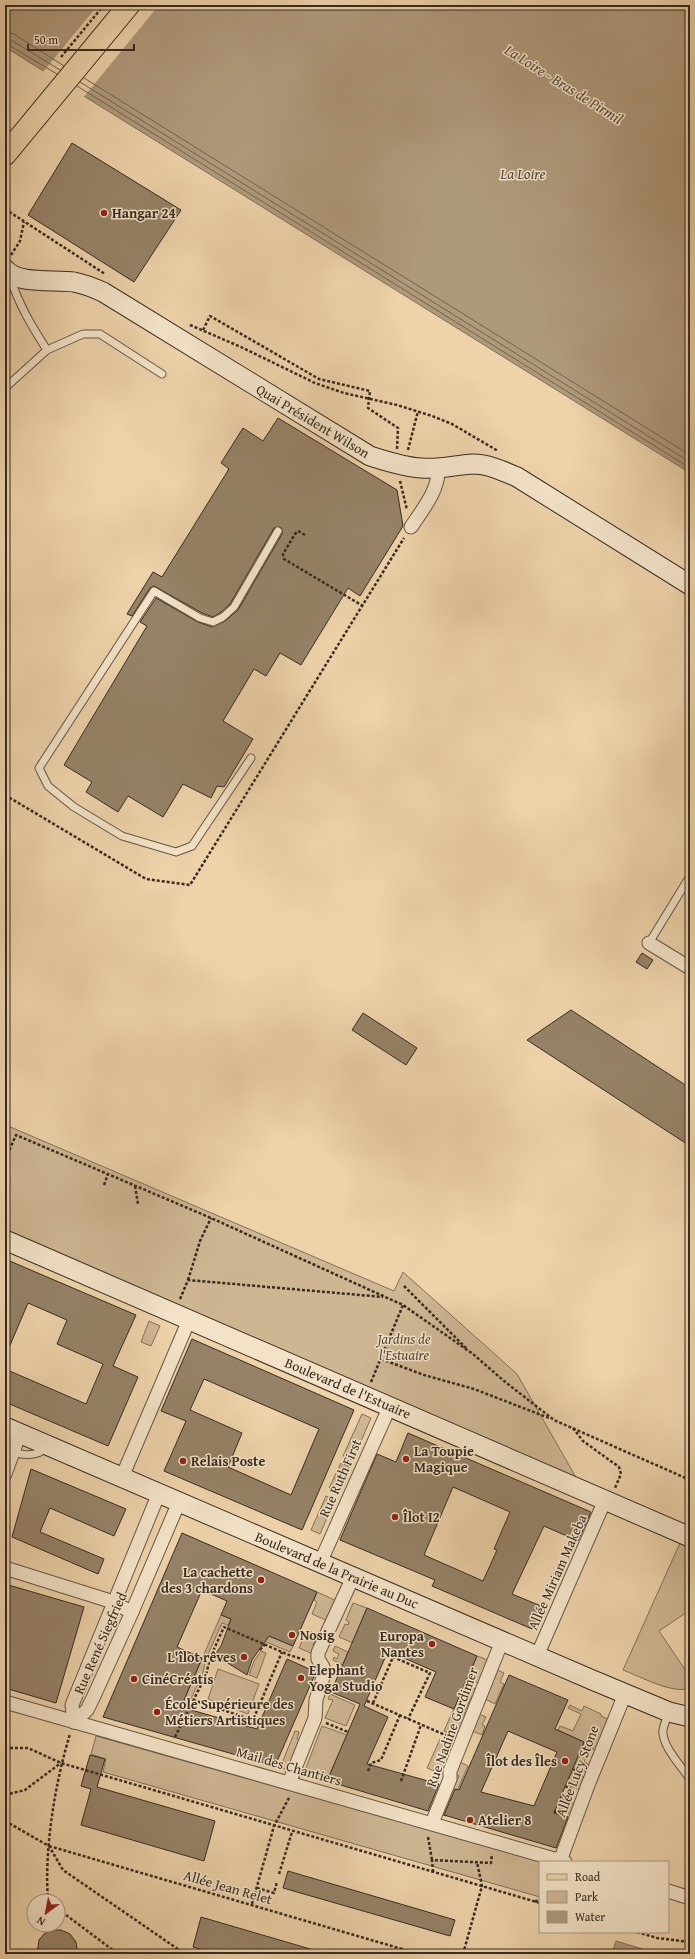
<svg xmlns="http://www.w3.org/2000/svg" width="695" height="1959" font-family="'Gentium Book Plus',serif">
<style>
.green{fill:#ceb693;stroke:#82705a}
.water{fill:#af997b;stroke:#7f6d57}
.pier{fill:#edd2aa}
.lines{fill:none;stroke-linecap:round;stroke-linejoin:round}
.shore{stroke:#73624e;stroke-width:1}
.building{fill:#968268;stroke:#372b21;fill-rule:evenodd}
.lane-casing{stroke:#645543;stroke-width:9}
.street-casing{stroke:#645543;stroke-width:15}
.secondary-casing{stroke:#372b21;stroke-width:21}
.primary-casing{stroke:#372b21;stroke-width:23}
.path{stroke:#372b21;stroke-width:2.5;stroke-dasharray:3 2;stroke-linecap:butt}
.lane{stroke:#f3e2c8;stroke-width:7}
.street{stroke:#f3e2c8;stroke-width:13}
.secondary{stroke:#f3e2c8;stroke-width:19}
.primary{stroke:#edd2aa;stroke-width:21}
.poi-dot{fill:#8f2418;stroke:#f3e2c8;stroke-width:1.5}
.labels{text-anchor:middle;dominant-baseline:central;stroke-width:3;stroke-linejoin:round;paint-order:stroke}
.poi-label{font-size:14px;font-weight:bold;fill:#372b21;stroke:#f3e2c8;text-anchor:start}
.street-label{font-size:14px;fill:#372b21;stroke:#f3e2c8}
.park-label{font-size:14px;font-style:italic;fill:#554738;stroke:#f3e2c8}
.water-label{font-size:15px;font-style:italic;fill:#554638;stroke:#f3e2c8}
</style>
<rect width="100%" height="100%" fill="#edd2aa"/>
<filter id="stains"><feTurbulence type="fractalNoise" baseFrequency=".005" numOctaves="4"/><feColorMatrix values="0 0 0 0 .2 0 0 0 0 .09 0 0 0 0 .02 0 0 0 .5 -.17"/></filter>
<radialGradient id="worn" r=".72"><stop offset=".6" stop-color="#630" stop-opacity="0"/><stop offset="1" stop-color="#630" stop-opacity=".3"/></radialGradient>
<g class="green">
<path d="M8 1126 394 1291 403 1272 517 1374 578 1481 5 1236V1134Z"/>
<path d="M149 1321 160 1326 151 1346 141 1342Z"/>
<path d="M362 1414 371 1418 353 1460 343 1456Z"/>
<path d="M341 1463 350 1467 338 1492 329 1488Z"/>
<path d="M326 1496 335 1500 320 1534 311 1530Z"/>
<path d="M680 1543 690 1547V1610L659 1631 690 1677V1688C674 1695 639 1676 623 1670Z"/>
<path d="M317 1592 337 1601 328 1621 312 1614 317 1602 314 1600Z"/>
<path d="M353 1603 367 1608 353 1643 339 1637 345 1624 348 1625 349 1622 346 1620Z"/>
<path d="M221 1615 231 1619 228 1625 222 1623 206 1659 202 1676 173 1736 169 1735Z"/>
<path d="M252 1629 293 1646 290 1652 250 1635Z"/>
<path d="M307 1630 318 1635 313 1645 316 1647 313 1654 299 1648Z"/>
<path d="M335 1646 348 1652 343 1665 333 1660 334 1657 337 1659 339 1654 333 1651Z"/>
<path d="M261 1651 266 1653 257 1678 249 1675 254 1661Z"/>
<path d="M477 1656 488 1660 483 1671 481 1684 467 1678Z"/>
<path d="M218 1669 259 1684 248 1714 208 1699Z"/>
<path d="M495 1669 504 1673 500 1682 504 1684 495 1704 485 1699Z"/>
<path d="M468 1686 479 1690 476 1697 472 1696 464 1713 469 1715 459 1738 444 1731 457 1701 461 1703Z"/>
<path d="M330 1694 355 1705 346 1726 325 1718 333 1700 328 1699Z"/>
<path d="M570 1705 582 1711 584 1706 601 1714V1716L610 1720 598 1748 596 1747 595 1750 583 1745 584 1742 558 1730 560 1726 573 1731 581 1714 568 1708Z"/>
<path d="M479 1714 486 1717 482 1725 485 1726 482 1735 472 1731Z"/>
<path d="M322 1726 347 1735 327 1781 306 1775 308 1770 306 1768Z"/>
<path d="M295 1731 299 1732 297 1739 301 1740 291 1770 280 1768Z"/>
<path d="M96 1736 542 1862H540V1897L103 1772 106 1759 91 1754Z"/>
<path d="M440 1739 456 1746 445 1772 436 1768 434 1771 427 1768Z"/>
<path d="M585 1748 589 1750 584 1762 588 1764 584 1772 573 1767Z"/>
<path d="M458 1761 468 1766 446 1816 440 1814 459 1776 453 1773Z"/>
<path d="M572 1772 586 1778 580 1790 566 1784Z"/>
<path d="M563 1799 577 1805 575 1815 559 1810Z"/>
</g>
<g class="water">
<path d="M5 5H690V473L5 47Z"/>
<path d="M616 1941 659 1954H612Z"/>
</g>
<path class="pier" d="M98 5H159L83 98 43 72Z"/>
<g class="lines">
<g class="shore">
<path d="M5 32 14 34 64 66"/>
<path d="M5 38 11 40 60 70"/>
<path d="M5 43 57 74"/>
<path d="M84 78 690 455"/>
<path d="M80 82 690 462"/>
<path d="M77 86 690 468"/>
</g>
</g>
<g class="building">
<path d="M72 143 181 210 134 282 28 215Z"/>
<path d="M278 418 397 490 403 526 360 596 348 588 301 665 280 653 266 676 254 669 223 721 253 739 224 787 217 786 211 798 183 784 163 817 128 796 118 812 86 792 92 782 64 765 147 626 140 622 156 598 198 622 212 627 225 621 238 610 282 534V529L280 527 274 528 230 604 220 613 213 617 202 613 154 586 150 588 132 616 127 614 153 572 162 577 229 469 221 463 243 428 263 441Z"/>
<path d="M642 953 653 960 647 969 636 962Z"/>
<path d="M571 1010 690 1088V1146L527 1040Z"/>
<path d="M363 1013 417 1048 406 1065 352 1030Z"/>
<path d="M5 1259 136 1315 113 1366 138 1377 108 1446 5 1402V1369L86 1404 103 1364 57 1344 67 1320 28 1303 5 1357Z"/>
<path d="M192 1339 354 1410 302 1530 164 1471 186 1421 161 1411ZM204 1379 319 1429 291 1495 228 1467 242 1433 190 1410Z"/>
<path d="M408 1433 591 1512 578 1541 544 1526 512 1594 541 1606 532 1629 432 1586 435 1580 340 1540 377 1454 396 1462ZM453 1487 510 1512 494 1549 497 1550 483 1581 424 1555Z"/>
<path d="M31 1469 126 1509 114 1536 50 1508 40 1532 104 1559 98 1574 12 1537Z"/>
<path d="M182 1533 317 1592 293 1646 269 1636 252 1660 247 1675 226 1662 212 1659 221 1646 231 1619 221 1615 227 1601 202 1590 177 1647 202 1658 181 1707 257 1729 287 1659 316 1672 275 1766 103 1717Z"/>
<path d="M5 1584 84 1607 56 1703 5 1688Z"/>
<path d="M367 1608 477 1656 454 1709 425 1697 436 1672 388 1651 364 1706 388 1717 367 1764 439 1784 428 1811 327 1781 360 1704 331 1692Z"/>
<path d="M509 1675 568 1700 555 1729 584 1742 554 1813 568 1817 556 1848 444 1815 455 1789 459 1790ZM508 1731 557 1752 534 1806 481 1792Z"/>
<path d="M90 1755 105 1759 97 1787 215 1821 204 1861 81 1825 91 1789 81 1786Z"/>
<path d="M288 1871 455 1920 450 1936 283 1888Z"/>
<path d="M201 1917 317 1951 316 1954H217L193 1947Z"/>
<path d="M51 1930H61L70 1934 76 1942 78 1954H37L39 1940 44 1934Z"/>
</g>
<g class="lines">
<defs>
<g id="lane">
<path d="M10 277C19 305 31 325 47 350"/>
<path d="M5 388 47 350 83 334H100L162 374"/>
<path d="M251 758 192 846 176 852 122 836 74 807 48 786 39 768 154 591 200 618 213 622 223 617 234 607 278 531"/>
<path d="M649 943 690 876"/>
<path d="M5 1449C19 1455 35 1459 47 1447"/>
<path d="M669 1712C667 1718 664 1724 663 1730 661 1745 682 1767 690 1779"/>
</g>
<g id="street">
<path d="M411 527C423 509 439 490 438 469"/>
<path d="M649 943 690 968"/>
<path d="M5 1474 20 1433"/>
<path d="M122 1477 189 1320"/>
<path d="M320 1563 390 1406"/>
<path d="M5 1568 107 1600 132 1612"/>
<path d="M537 1656 605 1500"/>
<path d="M5 1702 565 1862"/>
<path d="M74 1722 72 1705 159 1493"/>
<path d="M74 1722 87 1710 93 1698 132 1612 179 1502"/>
<path d="M289 1783 315 1718 316 1700 324 1674 323 1667 318 1659V1653L353 1577"/>
<path d="M432 1823 450 1779V1771L502 1641"/>
<path d="M560 1861 588 1785 625 1694"/>
<path d="M668 1891 690 1898"/>
</g>
<g id="secondary">
<path d="M5 269C17 285 55 279 74 282 84 284 94 288 103 292L370 456C386 461 403 467 421 468 439 470 455 465 473 464 488 464 503 471 517 477L690 585"/>
<path d="M5 1240 690 1537"/>
<path d="M5 1427 590 1679 669 1712 690 1717"/>
</g>
<path id="primary" d="M5 155 129 5"/>
</defs>
<use href="#lane" class="lane-casing"/>
<use href="#street" class="street-casing"/>
<use href="#secondary" class="secondary-casing"/>
<use href="#primary" class="primary-casing"/>
<g class="path">
<path d="M61 57 104 5"/>
<path d="M5 209 105 274"/>
<path d="M11 255 20 241 24 222"/>
<path d="M190 325 241 347 315 383 344 393 397 405 432 416 452 424 498 451"/>
<path d="M203 330 210 316 319 379 370 391 368 408 398 428 397 449"/>
<path d="M408 450 418 411"/>
<path d="M400 481 407 510"/>
<path d="M305 535 298 531 295 534 283 554 284 559 363 606"/>
<path d="M5 795 146 879 190 885 404 538"/>
<path d="M5 1150 9 1151 16 1135 211 1218 403 1305 473 1354 504 1381 554 1420 690 1480"/>
<path d="M5 1160 9 1151"/>
<path d="M104 1185 108 1174"/>
<path d="M135 1186 138 1204"/>
<path d="M188 1280 200 1241 211 1218"/>
<path d="M404 1286 466 1348"/>
<path d="M180 1299 188 1280 383 1297"/>
<path d="M381 1359 424 1375 474 1389 549 1418"/>
<path d="M371 1382 403 1305"/>
<path d="M573 1428 583 1441 619 1467 621 1474 615 1488"/>
<path d="M260 1650 265 1644"/>
<path d="M193 1700 253 1720 282 1652"/>
<path d="M367 1701 450 1737"/>
<path d="M373 1703 393 1657 430 1673 408 1719"/>
<path d="M326 1723 348 1732"/>
<path d="M175 1737 206 1675 210 1658 224 1627 289 1655 305 1660"/>
<path d="M5 1748H28L61 1763 540 1903"/>
<path d="M580 1753 584 1747 589 1749"/>
<path d="M573 1769 579 1772"/>
<path d="M368 1771 371 1763 381 1760 400 1715"/>
<path d="M401 1781 421 1725"/>
<path d="M565 1786 573 1790"/>
<path d="M5 1795 25 1790 61 1763"/>
<path d="M561 1796 570 1800"/>
<path d="M554 1811 565 1815"/>
<path d="M5 1821 49 1846 63 1870 185 1954"/>
<path d="M428 1837 432 1860"/>
<path d="M49 1846 402 1949 400 1954"/>
<path d="M433 1872 432 1860 491 1863 492 1854"/>
<path d="M279 1874 292 1832"/>
<path d="M257 1888 274 1893 277 1882"/>
<path d="M48 1901C44 1849 55 1783 70 1734"/>
<path d="M535 1902 540 1898"/>
<path d="M252 1904 274 1826 290 1796"/>
<path d="M58 1909 118 1954"/>
<path d="M637 1932 657 1938 690 1942"/>
<path d="M463 1954 482 1886 477 1862"/>
<path d="M685 1954 690 1951"/>
</g>
<use href="#lane" class="lane"/>
<use href="#street" class="street"/>
<use href="#secondary" class="secondary"/>
<use href="#primary" class="primary"/>
</g>
<g class="poi-dot">
<circle cx="104" cy="213" r="4"/>
<circle cx="406" cy="1459" r="4"/>
<circle cx="183" cy="1461" r="4"/>
<circle cx="395" cy="1517" r="4"/>
<circle cx="261" cy="1580" r="4"/>
<circle cx="292" cy="1635" r="4"/>
<circle cx="432" cy="1644" r="4"/>
<circle cx="244" cy="1657" r="4"/>
<circle cx="301" cy="1678" r="4"/>
<circle cx="134" cy="1679" r="4"/>
<circle cx="157" cy="1712" r="4"/>
<circle cx="565" cy="1761" r="4"/>
<circle cx="470" cy="1820" r="4"/>
</g>
<g class="labels">
<g class="poi-label">
<text x="112" y="213">Hangar 24</text>
<text x="414" y="1451">La Toupie<tspan x="414" dy="16">Magique</tspan></text>
<text x="191" y="1461">Relais Poste</text>
<text x="403" y="1517">Îlot I2</text>
<text x="253" y="1572" text-anchor="end">La cachette<tspan x="253" dy="16">des 3 chardons</tspan></text>
<text x="300" y="1635">Nosig</text>
<text x="424" y="1636" text-anchor="end">Europa<tspan x="424" dy="16">Nantes</tspan></text>
<text x="236" y="1657" text-anchor="end">L'îlot rêves</text>
<text x="309" y="1670">Elephant<tspan x="309" dy="16">Yoga Studio</tspan></text>
<text x="142" y="1679">CinéCréatis</text>
<text x="165" y="1704">École Supérieure des<tspan x="165" dy="16">Métiers Artistiques</tspan></text>
<text x="557" y="1761" text-anchor="end">Îlot des Îles</text>
<text x="478" y="1820">Atelier 8</text>
</g>
<g class="street-label">
<text transform="translate(313 421) rotate(31)">Quai Président Wilson</text>
<text transform="translate(348 1388) rotate(23)">Boulevard de l'Estuaire</text>
<text transform="translate(340 1478) rotate(-66)">Rue Ruth First</text>
<text transform="translate(337 1570) rotate(23)">Boulevard de la Prairie au Duc</text>
<text transform="translate(557 1572) rotate(-66)">Allée Miriam Makeba</text>
<text transform="translate(100 1643) rotate(-66)">Rue René Siegfried</text>
<text transform="translate(452 1727) rotate(-70)">Rue Nadine Gordimer</text>
<text transform="translate(289 1766) rotate(16)">Mail des Chantiers</text>
<text transform="translate(577 1771) rotate(-69)">Allée Lucy Stone</text>
<text transform="translate(228 1887) rotate(16)">Allée Jean Relet</text>
</g>
<g class="park-label">
<text x="404" y="1339">Jardins de<tspan x="404" dy="16">l'Estuaire</tspan></text>
</g>
<g class="water-label">
<text transform="translate(564 84) rotate(32)">La Loire - Bras de Pirmil</text>
<text x="523" y="173">La Loire</text>
</g>
</g>
<rect width="695" height="1959" fill="none" stroke="#edd2aa" stroke-width="20"/>
<rect x="6" y="6" width="683" height="1947" fill="none" stroke="#372b21" stroke-width="2"/>
<rect x="10" y="10" width="675" height="1939" fill="none" stroke="#372b21"/>
<rect x="539" y="1861" width="130" height="72" fill="#f3e2c8" stroke="#a89985"/>
<rect x="547" y="1874" width="20" height="6" fill="#edd2aa" stroke="#a89985"/>
<text x="575" y="1881" font-size="12" fill="#372b21">Road</text>
<rect x="547" y="1891" width="20" height="12" fill="#ceb693" stroke="#a89985"/>
<text x="575" y="1901" font-size="12" fill="#372b21">Park</text>
<rect x="547" y="1911" width="20" height="12" fill="#af997b" stroke="#a89985"/>
<text x="575" y="1921" font-size="12" fill="#372b21">Water</text>
<g transform="translate(46 1913) rotate(212)"><circle r="19" fill="#f3e2c8" stroke="#a89985"/>
<path d="M0-3L7 15L0 10L-7 15Z" fill="#8f2418"/>
<text y="-6" font-size="11" font-weight="bold" text-anchor="middle" fill="#372b21">N</text>
</g>
<path d="M28 44v6h106v-6" fill="none" stroke="#372b21" stroke-width="2"/>
<text x="34" y="44" font-size="12" fill="#372b21" stroke="#f3e2c8" stroke-width="3" paint-order="stroke">50 m</text>
<rect width="100%" height="100%" filter="url(#stains)"/>
<rect width="100%" height="100%" fill="url(#worn)"/>
</svg>
